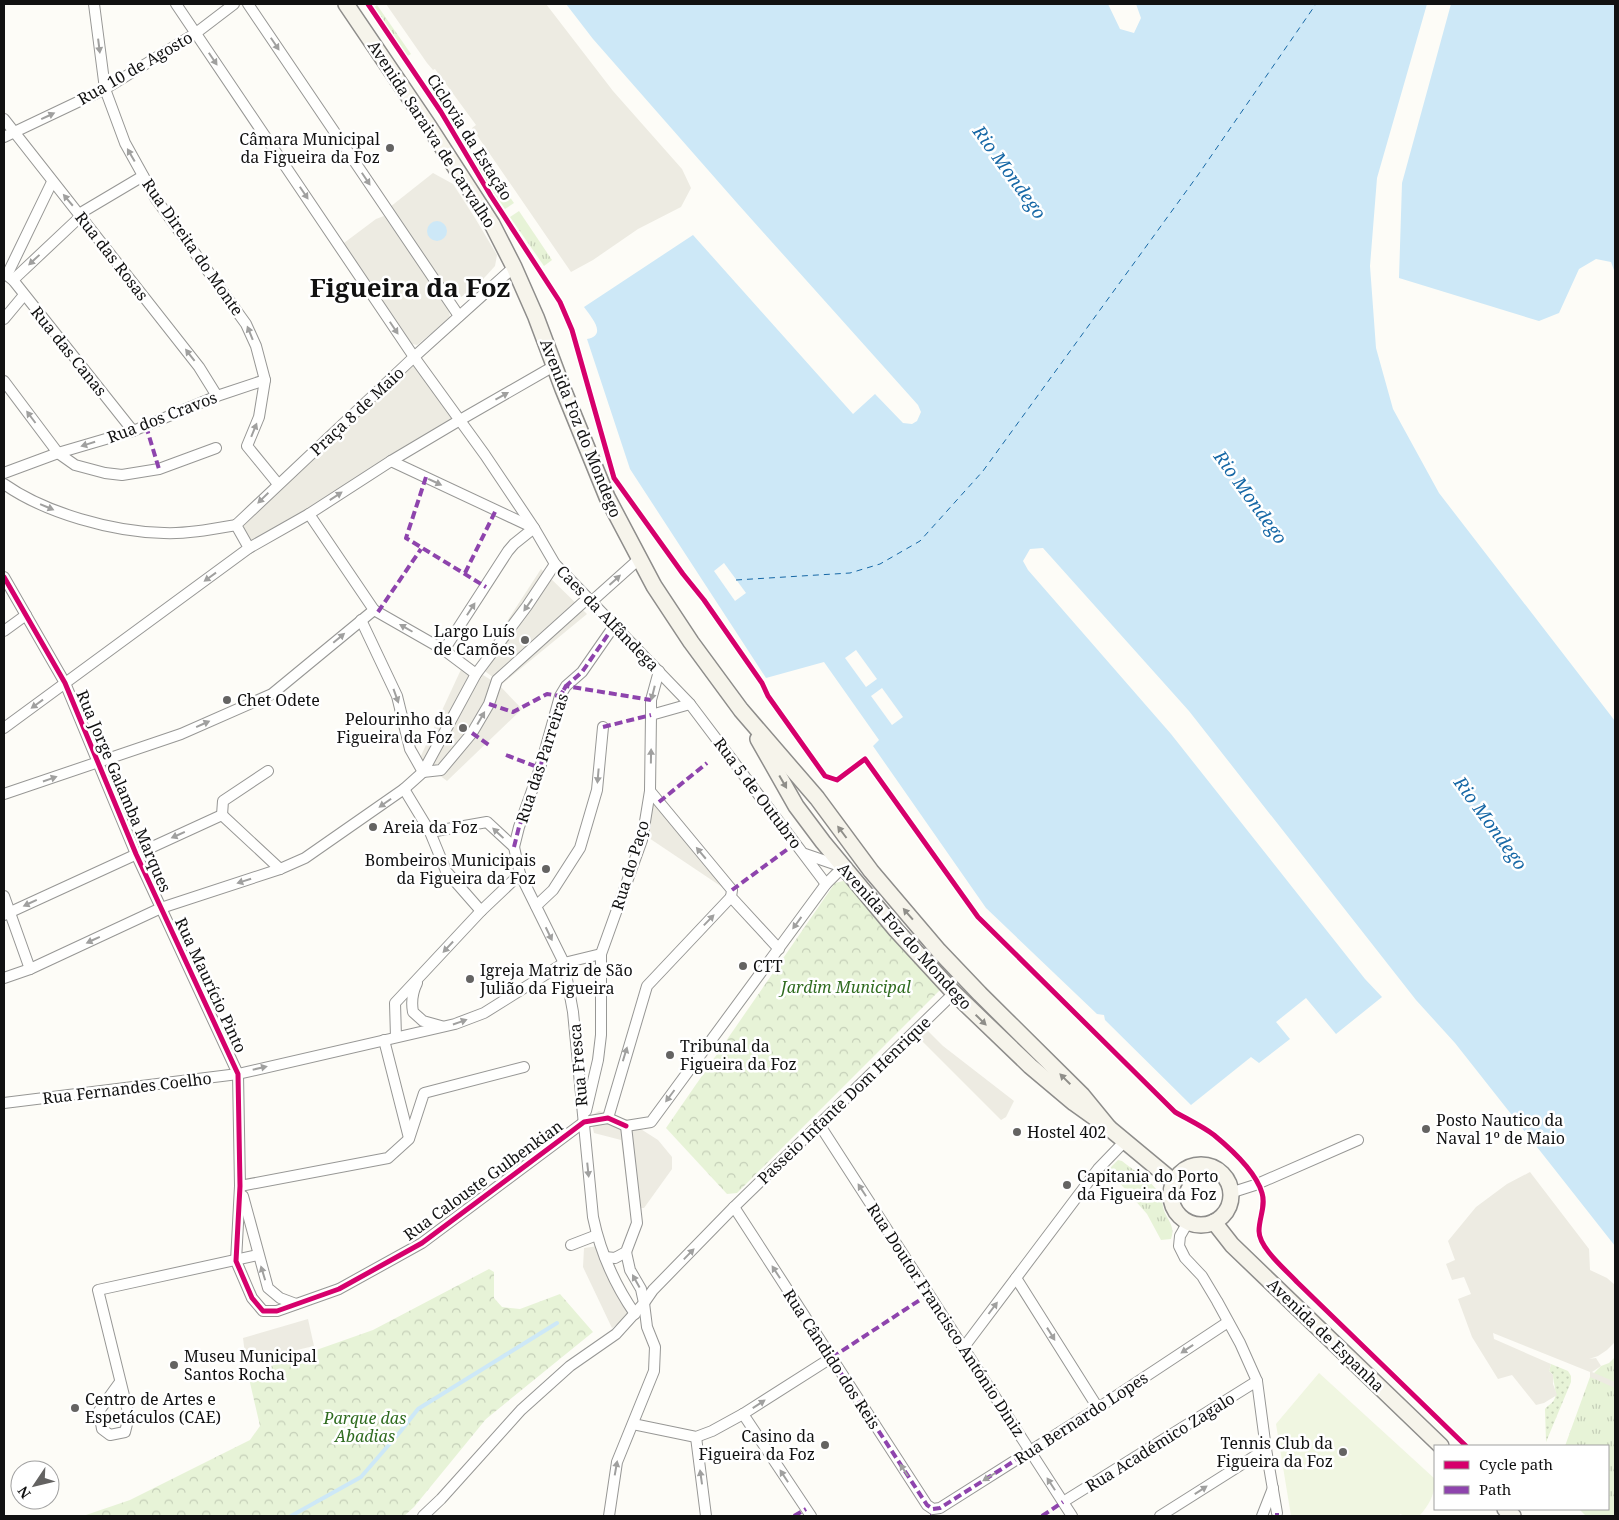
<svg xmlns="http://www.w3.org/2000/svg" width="1619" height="1520" font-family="'Noto Serif',serif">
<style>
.grass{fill:url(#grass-tufts)}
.park{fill:url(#park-crowns)}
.garden{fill:url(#garden-dots)}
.pitch{fill:#f0f6e1}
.plaza{fill:#edebe2}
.water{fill:#cde8f7}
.pier{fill:#fdfcf7}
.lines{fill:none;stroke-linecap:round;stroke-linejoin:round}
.stream{stroke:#cde8f7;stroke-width:4}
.ferry{stroke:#1768a6;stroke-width:1;stroke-dasharray:6 5;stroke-linecap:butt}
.street-casing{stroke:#979795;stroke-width:12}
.secondary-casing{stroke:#8e8d8b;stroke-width:18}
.street{stroke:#fffffe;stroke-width:10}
.secondary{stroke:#f6f4eb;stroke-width:15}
.quiet{stroke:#8e44ad;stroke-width:4;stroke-dasharray:8 4;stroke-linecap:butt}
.cycleway-casing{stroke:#fff;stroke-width:8}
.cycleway{stroke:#d6006c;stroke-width:5}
.oneway{fill:#a0a09f}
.oneway2{fill:#8f8e89}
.poi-dot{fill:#646362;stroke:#fff;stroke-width:2}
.labels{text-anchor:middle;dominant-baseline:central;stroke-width:5;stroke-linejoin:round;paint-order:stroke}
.street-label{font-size:16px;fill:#111;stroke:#fff}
.poi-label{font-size:16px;fill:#111;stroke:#fff;text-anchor:start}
.park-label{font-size:16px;font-style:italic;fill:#2f6b1f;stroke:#fff}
.water-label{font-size:18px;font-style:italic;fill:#1768a6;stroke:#fff}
.town-label{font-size:26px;font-weight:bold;fill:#111;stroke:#fff}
</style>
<defs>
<pattern id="grass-tufts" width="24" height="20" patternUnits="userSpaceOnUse" patternTransform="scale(1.25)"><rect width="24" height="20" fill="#e7f3d7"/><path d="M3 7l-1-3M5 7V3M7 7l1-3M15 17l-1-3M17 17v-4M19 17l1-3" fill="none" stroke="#c5cfb8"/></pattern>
<pattern id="park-crowns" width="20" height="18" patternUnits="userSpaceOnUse" patternTransform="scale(1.25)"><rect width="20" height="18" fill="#e7f3d7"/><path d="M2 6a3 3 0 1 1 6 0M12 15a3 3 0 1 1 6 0" fill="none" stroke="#c5cfb8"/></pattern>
<pattern id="garden-dots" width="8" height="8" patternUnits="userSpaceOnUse" patternTransform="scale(1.25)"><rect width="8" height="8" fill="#e7f3d7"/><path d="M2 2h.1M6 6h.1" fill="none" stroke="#c5cfb8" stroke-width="1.8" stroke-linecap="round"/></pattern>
</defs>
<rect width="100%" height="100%" fill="#fdfcf7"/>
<g class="grass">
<path d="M377 5 411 54 403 59 369 11Z"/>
<path d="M479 153 514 203 505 209 470 159Z"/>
<path d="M519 211 552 260 544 266 510 217Z"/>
<path d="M1118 1160 1122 1161C1134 1171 1152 1180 1160 1195 1163 1201 1162 1207 1165 1213 1170 1223 1175 1228 1171 1239L1161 1240 1147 1214 1110 1172 1109 1169Z"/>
<path d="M1615 1357V1516H1586L1579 1509H1608V1446H1565L1590 1377 1601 1366 1609 1363Z"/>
</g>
<g class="park">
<path d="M847 880 941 989 737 1193 727 1194 666 1128 835 883Z"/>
<path d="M489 1269 494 1272V1298L502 1307 520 1309 560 1294 593 1332 486 1419 414 1507 404 1516H83L130 1500 250 1440 260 1426 248 1374 373 1330Z"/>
</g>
<path class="garden" d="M1551 1364 1568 1371 1571 1376V1382L1546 1442 1545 1409C1548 1405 1552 1404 1554 1400 1558 1395 1553 1382 1553 1375L1549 1371Z"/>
<path class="pitch" d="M1319 1373 1435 1479C1435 1494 1429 1506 1419 1516H1405L1400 1514 1399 1516H1291L1276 1424Z"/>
<g class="plaza">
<path d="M386 4H546L613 91 682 169 691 188 681 207 638 229 593 260 571 272 472 128 476 125 435 69 433 70 427 63Z"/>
<path d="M433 173 453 184 475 218 497 255 495 266 474 289 461 297 448 292 390 207Z"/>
<path d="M384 216 449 309 450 318 417 345 412 344 372 287 344 243 376 219Z"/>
<path d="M414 357 460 420 249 548 236 525Z"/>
<path d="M541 569 587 614 502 684 478 666Z"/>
<path d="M464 663 499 685 522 709 447 781 419 760Z"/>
<path d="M651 799 728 891 646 836Z"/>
<path d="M927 1030 943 1046 1014 1101 1006 1117 1001 1120 919 1038Z"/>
<path d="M599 1111 625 1119 658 1140 672 1157V1169L644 1208H630L621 1140 594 1133 590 1116Z"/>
<path d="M1530 1172 1589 1249 1590 1270 1607 1278 1615 1285V1342L1607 1350 1598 1356 1589 1359 1596 1358 1601 1366 1592 1372 1615 1382V1388L1590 1377V1372L1493 1333 1494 1339 1551 1364 1549 1371 1553 1375V1384L1557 1395 1544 1403 1536 1405 1512 1375 1498 1379 1472 1337 1458 1299 1471 1294 1464 1277 1452 1280 1446 1264 1455 1260 1448 1241 1476 1207 1507 1184Z"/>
<path d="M606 1245 621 1281 636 1306 625 1319 612 1328 583 1267 584 1248Z"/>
<path d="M308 1319 314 1346 246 1362 243 1338Z"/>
</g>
<g class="water">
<path d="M566 4H1108L1120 29 1134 33 1141 18 1136 4H1427L1377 178 1370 266 1376 348 1393 409 1439 493 1615 721V1246L1455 1043 1416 1000 1189 711 1043 548 1030 549 1023 561 1028 570 1171 734 1365 979 1382 997 1336 1034 1306 998 1276 1022 1290 1039 1259 1063 1251 1057 1191 1105 1105 1020 1104 1015 1097 1014 986 908 873 746 879 740 824 662 766 678 630 469 587 339C608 335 591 317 584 307L693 235 853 414 875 394 903 423 912 424 917 421 921 412 918 405 737 203 593 39Z"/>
<path d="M1451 4H1615V273L1611 262 1596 259 1579 269 1559 313 1539 321 1399 278 1402 183Z"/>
<circle cx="437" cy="231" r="10"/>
</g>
<g class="pier">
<path d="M724 563 746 593 735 601 714 571Z"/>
<path d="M856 650 877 679 866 687 845 658Z"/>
<path d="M882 688 903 717 892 725 871 696Z"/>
</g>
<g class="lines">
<path class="stream" d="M291 1516 361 1477 400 1432 418 1409 557 1323"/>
<path class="ferry" d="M736 580 850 573 880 564 920 541 983 471 1198 175 1316 4"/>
<defs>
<g id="street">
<path d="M94 4 105 89 125 143 156 199 246 324 256 346 265 380 259 417 247 446 278 484"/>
<path d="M176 4 414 357 485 455 534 528 555 564 690 704 826 884"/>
<path d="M248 4 459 316"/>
<path d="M4 119 199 367 217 396"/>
<path d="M4 137 105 89 196 33 234 4"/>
<path d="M79 214 143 176"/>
<path d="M4 273 13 280 133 431"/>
<path d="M7 275 52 182"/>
<path d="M13 280 81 216"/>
<path d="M4 319 24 295"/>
<path d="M4 381 58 453 75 465 105 473 122 475 159 469 216 448"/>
<path d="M391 461 534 528 514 544 508 551 444 650"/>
<path d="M4 473 58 453 133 431 217 396 265 380"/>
<path d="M4 484C45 513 113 532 164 533 187 534 213 529 236 525"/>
<path d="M309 514 374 610 444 650 476 674"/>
<path d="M249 548 236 525 414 357 514 267"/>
<path d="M4 577 65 683 136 854 238 1074 240 1186 236 1261 252 1298 263 1311H277L339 1289 422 1243 584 1122 608 1118 626 1126"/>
<path d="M591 602 639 559"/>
<path d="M361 620 397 696 410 749 423 772"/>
<path d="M4 631 26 615"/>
<path d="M651 715V700L659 671"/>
<path d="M4 728 249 548 309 514 391 461 460 420 554 366"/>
<path d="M423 772 441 770 472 733 489 704 497 680 588 598"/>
<path d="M404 789 430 832 446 871 481 911"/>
<path d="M650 791 732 890 731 897 779 949"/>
<path d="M4 794 181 734 272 694 374 610"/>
<path d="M222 815 280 869"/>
<path d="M222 815 223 801 268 771"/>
<path d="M430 832 487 822 514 847 520 874 564 963 573 1012 593 1217C600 1251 615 1285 635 1314"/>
<path d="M514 847 519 827 540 768 560 696 566 686 582 672 614 626"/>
<path d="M4 896 30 969"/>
<path d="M536 906 553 890 580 848 597 790 603 727"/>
<path d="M4 915 222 815"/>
<path d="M4 978 30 969 161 908 280 869 305 858 404 789 423 772 476 674 527 606 555 564"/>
<path d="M417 983C412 993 411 1001 413 1012L423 1021 441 1026"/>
<path d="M396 1037 395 1003 481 911 520 874"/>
<path d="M384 1040 409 1138"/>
<path d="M4 1103 238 1074 455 1024 484 1013 564 963 601 954"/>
<path d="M586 1111 598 1060 601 1035V954L642 840 650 791 651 715 690 704"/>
<path d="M608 1118 647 986 731 897"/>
<path d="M819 1124 1072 1516"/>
<path d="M626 1126 651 1122 826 884 843 867 805 854"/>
<path d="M240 1186 388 1158 409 1139 424 1093 524 1067"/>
<path d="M1230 1193 1255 1185 1358 1140"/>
<path d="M243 1196 268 1288 280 1298 296 1304"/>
<path d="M734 1207 927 1505 933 1509 940 1508 1098 1408 1228 1322"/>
<path d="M1188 1222 1180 1236 1179 1246 1185 1258 1202 1276 1217 1301 1240 1343 1257 1381 1266 1449 1277 1513"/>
<path d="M571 1245 597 1235"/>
<path d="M605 1257 615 1258 626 1252 637 1223 626 1126"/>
<path d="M1016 1278 1098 1408"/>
<path d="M964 1347 1098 1169 1125 1141"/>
<path d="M120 1382 99 1411 102 1429 110 1435 125 1432 129 1416 98 1290 258 1255"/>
<path d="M743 1414 811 1516"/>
<path d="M633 1424 696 1437 712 1431 743 1414 831 1358"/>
<path d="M696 1437 706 1516"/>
<path d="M1063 1502 1257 1381"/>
<path d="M423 1516 441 1499 521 1410 570 1366 616 1334 644 1303 653 1290 734 1207 954 993"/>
<path d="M609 1516 617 1462 654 1371 655 1347 647 1327 644 1303 641 1289 630 1270 626 1252"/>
<path d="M1160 1516 1266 1449"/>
<path d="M1262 1516 1273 1488"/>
</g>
<g id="secondary">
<path d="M346 4 428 125 492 224 514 267 536 317 563 389 607 497 654 586 691 642 741 710 817 798 871 871 939 951 980 994 1082 1095 1109 1128"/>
<path d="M758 739 796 806 823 842 896 930 954 993 1030 1066 1074 1103 1109 1128 1174 1182"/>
<circle cx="1201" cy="1195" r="30"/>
<path d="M1214 1222 1232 1245 1441 1446"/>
<path d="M1505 1509 1513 1516"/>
</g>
</defs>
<use href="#street" class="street-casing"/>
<use href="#secondary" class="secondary-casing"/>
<use href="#street" class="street"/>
<use href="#secondary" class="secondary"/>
<g class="quiet">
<path d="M146 426 159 469"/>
<path d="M426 477 406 538 486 587"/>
<path d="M465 573 496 510"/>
<path d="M378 612 421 549"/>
<path d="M489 704 513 712 547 694 560 696 566 686 651 700"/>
<path d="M603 727 651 715"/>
<path d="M472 733 489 745"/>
<path d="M506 755 540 768"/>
<path d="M659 802 707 763"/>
<path d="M514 847 519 827 540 768 560 696 566 686 582 672 614 626"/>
<path d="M732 890 796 843"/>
<path d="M929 1294 831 1358 927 1505 933 1509"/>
<path d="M933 1509 940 1508 1030 1451"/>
<path d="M1277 1513V1516"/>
<path d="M794 1516 806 1509"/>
<path d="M930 1516H931"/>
<path d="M1042 1516 1063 1502"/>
</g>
<defs>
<g id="cycleway">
<path d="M368 4 441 112 491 196 560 302 572 330 614 478 683 574 704 600 762 683 768 696 825 776 837 780 865 759 978 917 1175 1112C1187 1119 1202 1126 1214 1135 1231 1149 1256 1172 1262 1193 1266 1206 1259 1218 1259 1231 1259 1248 1286 1270 1297 1282L1466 1446"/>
<path d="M4 577 65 683 136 854 238 1074 240 1186 236 1261 252 1298 263 1311H277L339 1289 422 1243 584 1122 608 1118 626 1126"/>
</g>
</defs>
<use href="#cycleway" class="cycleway-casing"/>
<use href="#cycleway" class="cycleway"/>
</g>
<defs><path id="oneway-solid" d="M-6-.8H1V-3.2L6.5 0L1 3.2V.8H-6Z" transform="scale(1.25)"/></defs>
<g class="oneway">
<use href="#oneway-solid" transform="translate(275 44) rotate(56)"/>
<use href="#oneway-solid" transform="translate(99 46) rotate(83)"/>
<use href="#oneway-solid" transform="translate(213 59) rotate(56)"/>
<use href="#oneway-solid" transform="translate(48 116) rotate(-25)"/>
<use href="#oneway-solid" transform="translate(131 155) rotate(-120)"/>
<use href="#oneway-solid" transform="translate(366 179) rotate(56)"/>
<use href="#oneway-solid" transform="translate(304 193) rotate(56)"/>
<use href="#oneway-solid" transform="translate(68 200) rotate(-130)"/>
<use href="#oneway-solid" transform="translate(34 260) rotate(137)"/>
<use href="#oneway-solid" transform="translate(394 328) rotate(56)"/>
<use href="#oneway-solid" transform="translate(250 333) rotate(-112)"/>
<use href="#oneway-solid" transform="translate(190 355) rotate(-128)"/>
<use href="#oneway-solid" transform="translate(502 396) rotate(-29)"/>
<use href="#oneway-solid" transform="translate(31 417) rotate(-127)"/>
<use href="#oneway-solid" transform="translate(254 430) rotate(-68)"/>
<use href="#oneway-solid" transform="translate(88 444) rotate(163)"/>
<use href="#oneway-solid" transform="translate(435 482) rotate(25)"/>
<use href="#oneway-solid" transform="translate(336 496) rotate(-33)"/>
<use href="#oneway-solid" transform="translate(263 498) rotate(136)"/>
<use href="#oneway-solid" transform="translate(47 507) rotate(23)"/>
<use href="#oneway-solid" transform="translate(210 577) rotate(144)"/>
<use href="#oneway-solid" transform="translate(615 580) rotate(-42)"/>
<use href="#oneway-solid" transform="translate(528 605) rotate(125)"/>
<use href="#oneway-solid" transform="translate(471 609) rotate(-57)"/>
<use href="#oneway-solid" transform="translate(406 628) rotate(-150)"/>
<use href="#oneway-solid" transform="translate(339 638) rotate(-40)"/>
<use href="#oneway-solid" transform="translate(653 693) rotate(104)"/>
<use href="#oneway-solid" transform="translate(396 696) rotate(70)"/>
<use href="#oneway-solid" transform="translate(37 704) rotate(144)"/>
<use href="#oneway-solid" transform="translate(481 718) rotate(-60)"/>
<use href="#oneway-solid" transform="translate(203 724) rotate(-24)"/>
<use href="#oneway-solid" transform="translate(651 756) rotate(-89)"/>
<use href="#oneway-solid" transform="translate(598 776) rotate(95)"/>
<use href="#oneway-solid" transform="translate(50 779) rotate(-19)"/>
<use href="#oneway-solid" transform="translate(385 803) rotate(145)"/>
<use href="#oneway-solid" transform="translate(498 833) rotate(-137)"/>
<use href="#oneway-solid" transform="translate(178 835) rotate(156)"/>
<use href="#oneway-solid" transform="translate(701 853) rotate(-130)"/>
<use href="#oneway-solid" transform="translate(244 881) rotate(162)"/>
<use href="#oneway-solid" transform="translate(30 903) rotate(155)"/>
<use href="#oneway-solid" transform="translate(709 920) rotate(-46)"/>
<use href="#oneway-solid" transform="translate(797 923) rotate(126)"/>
<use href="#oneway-solid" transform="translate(549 934) rotate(64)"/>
<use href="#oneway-solid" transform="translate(93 940) rotate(155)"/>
<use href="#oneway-solid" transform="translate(448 947) rotate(133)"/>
<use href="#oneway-solid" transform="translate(460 1022) rotate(-19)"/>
<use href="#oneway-solid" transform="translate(625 1054) rotate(-73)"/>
<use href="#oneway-solid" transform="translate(260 1068) rotate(-13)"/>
<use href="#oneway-solid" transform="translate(670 1096) rotate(127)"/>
<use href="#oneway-solid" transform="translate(588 1170) rotate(84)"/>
<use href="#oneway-solid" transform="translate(862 1190) rotate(-123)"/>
<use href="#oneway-solid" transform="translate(689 1254) rotate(-46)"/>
<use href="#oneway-solid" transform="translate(776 1272) rotate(-123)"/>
<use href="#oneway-solid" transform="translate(263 1273) rotate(-107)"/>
<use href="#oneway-solid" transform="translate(636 1281) rotate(-119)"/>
<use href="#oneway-solid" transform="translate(993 1308) rotate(-53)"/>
<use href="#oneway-solid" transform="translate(1051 1334) rotate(58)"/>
<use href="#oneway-solid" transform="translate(1187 1349) rotate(146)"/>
<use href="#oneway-solid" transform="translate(759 1404) rotate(-33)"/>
<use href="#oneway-solid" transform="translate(616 1468) rotate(-80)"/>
<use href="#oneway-solid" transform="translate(904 1470) rotate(-123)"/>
<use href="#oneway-solid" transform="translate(784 1476) rotate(-123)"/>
<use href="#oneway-solid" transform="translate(701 1477) rotate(-98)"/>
<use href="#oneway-solid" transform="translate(989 1477) rotate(148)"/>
<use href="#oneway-solid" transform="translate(1051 1484) rotate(-123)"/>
<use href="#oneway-solid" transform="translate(1201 1490) rotate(-33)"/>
</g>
<g class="oneway2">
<use href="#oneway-solid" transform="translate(783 782) rotate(60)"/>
<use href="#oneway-solid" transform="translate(842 832) rotate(-127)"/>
<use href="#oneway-solid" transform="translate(908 914) rotate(-131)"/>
<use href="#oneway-solid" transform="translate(981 1020) rotate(44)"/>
<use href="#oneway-solid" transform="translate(1065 1079) rotate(-135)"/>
</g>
<g class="poi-dot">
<circle cx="390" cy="148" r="5"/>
<circle cx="525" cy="640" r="5"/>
<circle cx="227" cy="700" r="5"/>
<circle cx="463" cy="728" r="5"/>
<circle cx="373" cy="827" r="5"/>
<circle cx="546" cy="869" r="5"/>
<circle cx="743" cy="966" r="5"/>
<circle cx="470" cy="979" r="5"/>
<circle cx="670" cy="1055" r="5"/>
<circle cx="1426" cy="1129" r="5"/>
<circle cx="1017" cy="1132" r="5"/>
<circle cx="1067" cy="1185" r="5"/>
<circle cx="174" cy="1365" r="5"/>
<circle cx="75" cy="1408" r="5"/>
<circle cx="825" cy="1445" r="5"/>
<circle cx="1343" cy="1452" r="5"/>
</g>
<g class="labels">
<g class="street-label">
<text transform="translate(135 68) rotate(-30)">Rua 10 de Agosto</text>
<text transform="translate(432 134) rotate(57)">Avenida Saraiva de Carvalho</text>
<text transform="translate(470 137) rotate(58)">Ciclovia da Estação</text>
<text transform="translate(193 247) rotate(55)">Rua Direita do Monte</text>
<text transform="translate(112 256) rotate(52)">Rua das Rosas</text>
<text transform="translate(69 351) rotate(51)">Rua das Canas</text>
<text transform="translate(357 411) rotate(-43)">Praça 8 de Maio</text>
<text transform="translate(162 417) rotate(-21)">Rua dos Cravos</text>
<text transform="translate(581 428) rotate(68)">Avenida Foz do Mondego</text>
<text transform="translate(608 618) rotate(46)">Caes da Alfândega</text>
<text transform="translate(542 758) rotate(-72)">Rua das Parreiras</text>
<text transform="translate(124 791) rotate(67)">Rua Jorge Galamba Marques</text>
<text transform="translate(758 793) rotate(53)">Rua 5 de Outubro</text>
<text transform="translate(630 865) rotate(-73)">Rua do Paço</text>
<text transform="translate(905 936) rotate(48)">Avenida Foz do Mondego</text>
<text transform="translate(211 985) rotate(65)">Rua Maurício Pinto</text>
<text transform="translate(578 1065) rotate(-95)">Rua Fresca</text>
<text transform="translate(127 1088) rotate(-7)">Rua Fernandes Coelho</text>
<text transform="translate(844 1100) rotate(-44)">Passeio Infante Dom Henrique</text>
<text transform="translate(483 1180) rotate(-36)">Rua Calouste Gulbenkian</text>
<text transform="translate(946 1320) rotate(57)">Rua Doutor Francisco António Diniz</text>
<text transform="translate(1326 1335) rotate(44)">Avenida de Espanha</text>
<text transform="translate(832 1359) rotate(57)">Rua Cândido dos Reis</text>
<text transform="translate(1081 1418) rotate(-33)">Rua Bernardo Lopes</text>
<text transform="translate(1160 1442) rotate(-32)">Rua Académico Zagalo</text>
</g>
<g class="poi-label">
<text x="380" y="139" text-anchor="end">Câmara Municipal<tspan x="380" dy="18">da Figueira da Foz</tspan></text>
<text x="515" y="631" text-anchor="end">Largo Luís<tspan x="515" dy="18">de Camões</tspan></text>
<text x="237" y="700">Chet Odete</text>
<text x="453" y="719" text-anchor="end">Pelourinho da<tspan x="453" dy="18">Figueira da Foz</tspan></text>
<text x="383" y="827">Areia da Foz</text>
<text x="536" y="860" text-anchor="end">Bombeiros Municipais<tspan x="536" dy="18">da Figueira da Foz</tspan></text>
<text x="753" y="966">CTT</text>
<text x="480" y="970">Igreja Matriz de São<tspan x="480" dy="18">Julião da Figueira</tspan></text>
<text x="680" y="1046">Tribunal da<tspan x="680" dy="18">Figueira da Foz</tspan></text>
<text x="1436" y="1120">Posto Nautico da<tspan x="1436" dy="18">Naval 1º de Maio</tspan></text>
<text x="1027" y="1132">Hostel 402</text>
<text x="1077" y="1176">Capitania do Porto<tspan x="1077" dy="18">da Figueira da Foz</tspan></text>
<text x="184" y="1356">Museu Municipal<tspan x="184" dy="18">Santos Rocha</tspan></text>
<text x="85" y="1399">Centro de Artes e<tspan x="85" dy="18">Espetáculos (CAE)</tspan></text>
<text x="815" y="1436" text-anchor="end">Casino da<tspan x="815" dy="18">Figueira da Foz</tspan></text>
<text x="1333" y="1443" text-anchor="end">Tennis Club da<tspan x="1333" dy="18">Figueira da Foz</tspan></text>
</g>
<g class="park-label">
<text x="846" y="987">Jardim Municipal</text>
<text x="365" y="1418">Parque das<tspan x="365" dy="18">Abadias</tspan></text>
</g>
<g class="water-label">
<text transform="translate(1010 172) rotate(54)">Rio Mondego</text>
<text transform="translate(1251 497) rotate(54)">Rio Mondego</text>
<text transform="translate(1491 823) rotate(54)">Rio Mondego</text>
</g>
<g class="town-label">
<text x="410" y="287">Figueira da Foz</text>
</g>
</g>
<rect width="1619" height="1520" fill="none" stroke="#111111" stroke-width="10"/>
<rect x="1434" y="1445" width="175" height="65" fill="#ffffff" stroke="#a0a0a0"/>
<rect x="1444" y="1461" width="25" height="8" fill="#d6006c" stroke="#a0a0a0"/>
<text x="1479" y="1470" font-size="15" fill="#111111">Cycle path</text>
<rect x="1444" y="1486" width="25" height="8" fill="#8e44ad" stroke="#a0a0a0"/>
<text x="1479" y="1495" font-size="15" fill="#111111">Path</text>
<g transform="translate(35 1485) rotate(235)"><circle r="24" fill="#ffffff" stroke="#a0a0a0"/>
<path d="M0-4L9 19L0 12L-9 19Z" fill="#646362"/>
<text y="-8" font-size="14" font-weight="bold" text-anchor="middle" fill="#111111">N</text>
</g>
</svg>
